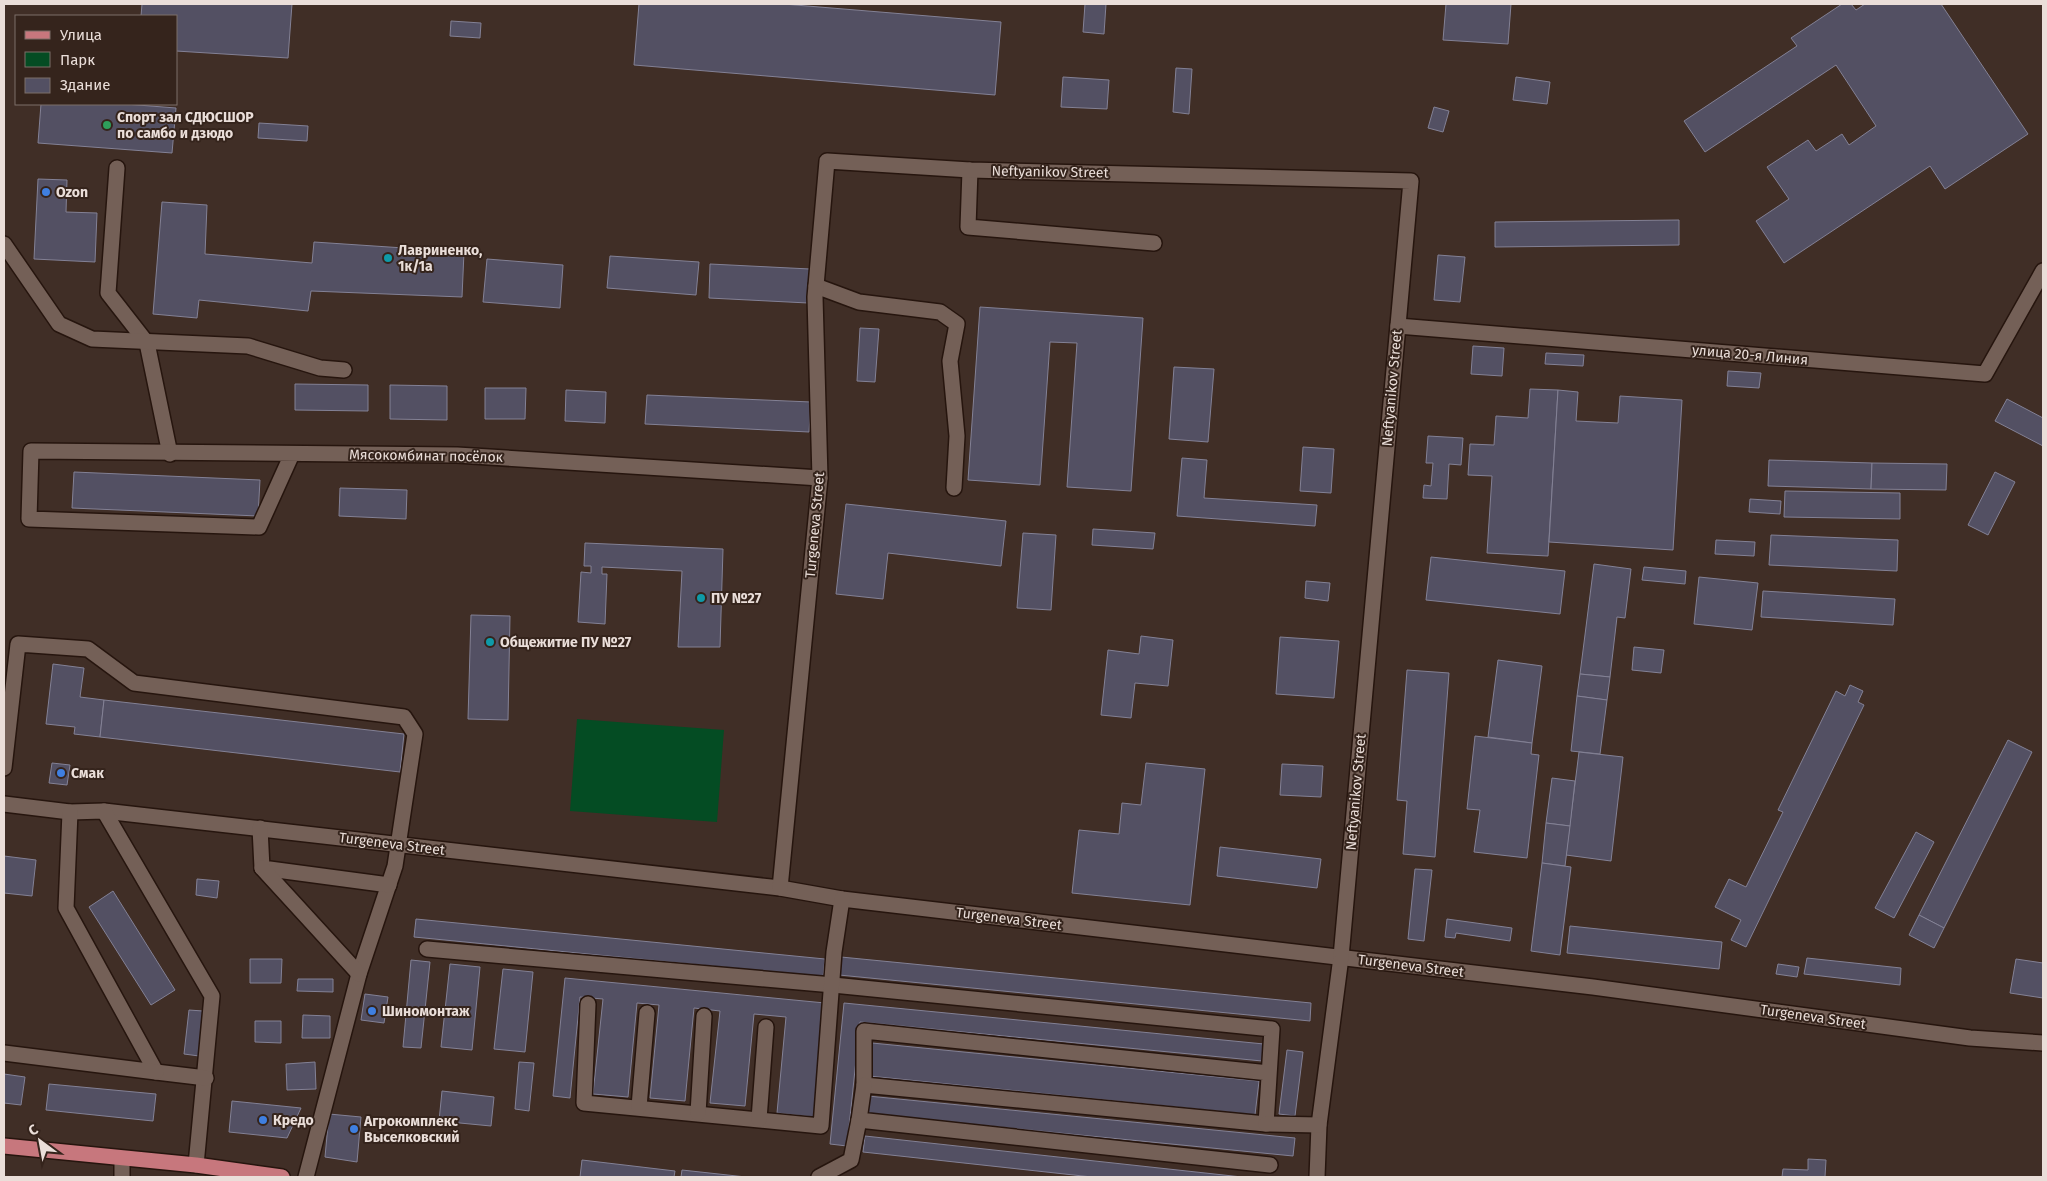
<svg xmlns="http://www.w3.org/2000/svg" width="2047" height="1181" font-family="'Fira Sans',sans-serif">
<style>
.green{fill:#044c23}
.building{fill:#535063;stroke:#838195}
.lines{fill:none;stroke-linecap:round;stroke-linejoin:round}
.minor-casing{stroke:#26150e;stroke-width:18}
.major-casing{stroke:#26150e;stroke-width:18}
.minor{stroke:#746057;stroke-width:15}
.major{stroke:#c7777d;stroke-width:15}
.leisure-dot{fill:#2e9e5b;stroke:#35241c;stroke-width:2}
.shop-dot{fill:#3f7fe0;stroke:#35241c;stroke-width:2}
.culture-dot{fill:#0f9aa8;stroke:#35241c;stroke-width:2}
.labels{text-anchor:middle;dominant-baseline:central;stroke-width:4;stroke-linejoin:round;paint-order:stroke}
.poi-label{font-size:14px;font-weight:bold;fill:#eaded9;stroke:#35241c;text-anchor:start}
.street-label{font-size:14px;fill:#eaded9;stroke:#35241c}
</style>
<rect width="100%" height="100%" fill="#402e26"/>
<path class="green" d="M577 719 724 730 717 822 570 811Z"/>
<g class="building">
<path d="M142 4H292L288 58 176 51V16H141Z"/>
<path d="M639 4H783L1001 22 995 95 634 65Z"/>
<path d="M1085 4H1106L1104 34 1083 32Z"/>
<path d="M1446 4H1511L1508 44 1443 40Z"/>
<path d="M1842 4H1851L1856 10 1865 4H1941L2028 134 1945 189 1930 166 1784 263 1756 221 1789 199 1767 167 1808 140 1816 151 1842 134 1849 145 1876 126 1836 65 1705 152 1684 121 1797 46 1791 38Z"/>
<path d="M451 21 481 23 480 38 450 36Z"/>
<path d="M1176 68 1192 69 1189 114 1173 112Z"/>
<path d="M1063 77 1109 80 1107 109 1061 107Z"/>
<path d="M1516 77 1550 82 1547 104 1513 100Z"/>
<path d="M41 104H125L176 108 172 153 38 143Z"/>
<path d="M1434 107 1449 111 1443 132 1428 128Z"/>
<path d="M259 123 308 126 307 141 258 138Z"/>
<path d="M38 179 67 180 66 212 97 213 95 262 34 259Z"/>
<path d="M162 202 207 205 205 254 312 263 314 242 464 252 462 297 311 291 308 311 199 300 197 318 153 314Z"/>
<path d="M1679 220V245L1495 247V222Z"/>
<path d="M1438 255 1465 257 1460 302 1434 300Z"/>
<path d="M610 256 699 262 696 295 607 288Z"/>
<path d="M487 259 563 265 560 308 483 302Z"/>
<path d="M710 264 810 269 808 303 709 298Z"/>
<path d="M980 307 1143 318 1131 491 1067 487 1077 343 1050 342 1040 485 968 480Z"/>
<path d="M860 328 879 329 875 382 857 381Z"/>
<path d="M1473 346 1504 348 1502 376 1471 374Z"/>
<path d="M1546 353 1584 355 1583 366 1545 364Z"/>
<path d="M1174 367 1214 369 1208 442 1169 439Z"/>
<path d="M1728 371 1761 373 1759 388 1727 386Z"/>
<path d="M295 384 368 385V411L295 410Z"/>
<path d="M390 385 447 386V420L390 419Z"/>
<path d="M485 388H526L525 419H485Z"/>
<path d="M1530 389 1558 390 1548 556 1487 553 1492 476 1468 475 1470 444 1494 445 1496 416 1528 418Z"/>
<path d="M566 390 606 392 605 423 565 421Z"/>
<path d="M1558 390 1578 392 1576 421 1618 423 1620 396 1682 400 1673 550 1549 542Z"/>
<path d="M647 395 811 402 809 432 645 424Z"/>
<path d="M2007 399 2043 418V446L1995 421Z"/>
<path d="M1428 436 1463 438 1461 465 1449 464 1447 499 1423 498 1424 485 1431 486 1433 463H1426Z"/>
<path d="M1303 447 1334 449 1331 493 1300 491Z"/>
<path d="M1182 458 1207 460 1204 498 1317 505 1315 526 1177 516Z"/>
<path d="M1769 460 1872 463 1871 489 1768 486Z"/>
<path d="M1872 463 1947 464 1946 490 1871 489Z"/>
<path d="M74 472 260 480 258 516 72 508Z"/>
<path d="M1995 472 2015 482 1988 535 1968 525Z"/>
<path d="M340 488 407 490 406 519 339 516Z"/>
<path d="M1785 491 1900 493V519L1784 517Z"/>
<path d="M1750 499 1781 501 1780 514 1749 512Z"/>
<path d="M846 504 1006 521 1001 566 888 553 883 599 836 594Z"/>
<path d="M1093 529 1155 533 1153 549 1092 545Z"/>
<path d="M1023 533 1056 535 1051 610 1017 608Z"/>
<path d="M1771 535 1898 540 1897 571 1769 565Z"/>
<path d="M1716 540 1755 542 1754 556 1715 554Z"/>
<path d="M585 543 723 549 720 647H678L682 571 602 567V574H607L605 624 578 622 581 572 591 573V566H584Z"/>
<path d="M1431 557 1565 571 1560 614 1426 600Z"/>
<path d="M1594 564 1631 569 1625 618 1617 617 1610 677 1580 674Z"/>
<path d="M1644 567 1686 571 1685 584 1642 580Z"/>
<path d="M1699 577 1758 583 1752 630 1694 624Z"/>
<path d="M1306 581 1330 583 1328 601 1305 598Z"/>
<path d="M1763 591 1895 599 1893 625 1761 617Z"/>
<path d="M471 615 510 616 508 720 468 719Z"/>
<path d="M1141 636 1173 640 1168 686 1135 683 1131 718 1101 715 1108 650 1139 654Z"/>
<path d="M1280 637 1339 641 1334 698 1276 694Z"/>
<path d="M1634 647 1664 650 1661 673 1632 670Z"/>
<path d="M1498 660 1542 666 1532 743 1488 737Z"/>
<path d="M53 664 84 668 80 697 104 700 100 737 74 734 75 727 46 724Z"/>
<path d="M1407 670 1449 673 1435 857 1403 854 1407 801 1397 800Z"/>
<path d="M1580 674 1610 677 1607 700 1577 696Z"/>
<path d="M1850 685 1863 691 1858 702 1864 705 1746 947 1731 940 1741 920 1715 907 1729 879 1746 887 1783 812 1778 810 1836 691 1845 696Z"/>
<path d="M1577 696 1607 700 1600 754 1571 751Z"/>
<path d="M104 700 404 734 400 772 100 737Z"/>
<path d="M1475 736 1532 743 1531 754 1539 755 1527 858 1474 852 1480 810 1467 809Z"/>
<path d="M2008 740 2032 752 1944 928 1919 915Z"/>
<path d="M1579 752 1623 757 1611 861 1566 855Z"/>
<path d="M52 763 70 765 67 785 49 783Z"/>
<path d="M1146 763 1205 769 1190 905 1072 893 1079 830 1119 834 1122 803 1141 805Z"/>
<path d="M1282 764 1323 766 1321 797 1280 795Z"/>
<path d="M1552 778 1575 781 1570 826 1546 823Z"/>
<path d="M1546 823 1570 826 1565 866 1542 863Z"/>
<path d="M1916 832 1934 842 1894 918 1875 908Z"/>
<path d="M1220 847 1321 859 1317 888 1217 876Z"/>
<path d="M4 856 36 860 32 896 4 893Z"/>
<path d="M1542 863 1571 867 1560 955 1531 951Z"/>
<path d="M1415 869 1432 870 1424 941 1408 939Z"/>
<path d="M197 879 219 881 217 898 196 895Z"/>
<path d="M113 891 175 990 151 1005 89 907Z"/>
<path d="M1919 915 1944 928 1934 948 1909 935Z"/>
<path d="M416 919 825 959 823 977 414 937Z"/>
<path d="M1447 919 1512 928 1510 941 1456 933 1455 938 1445 937Z"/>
<path d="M1570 926 1722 942 1719 969 1567 953Z"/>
<path d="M841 957 1311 1003 1310 1021 839 975Z"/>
<path d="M1807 958 1901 968 1900 985 1804 974Z"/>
<path d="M250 959H282L281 983H250Z"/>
<path d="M2016 959 2043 963V998L2010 993Z"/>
<path d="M411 960 430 962 421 1048 403 1047Z"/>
<path d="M450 964 480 967 472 1050 441 1047Z"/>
<path d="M1778 964 1799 967 1797 977 1776 974Z"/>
<path d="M503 969 533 972 525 1052 494 1049Z"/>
<path d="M565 978 825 1003 814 1117 777 1113 786 1017 754 1014 745 1106 710 1103 720 1011 694 1008 685 1101 650 1098 659 1005 637 1003 628 1097 593 1094 603 999 580 997 570 1098 553 1096Z"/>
<path d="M298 979H333V992L297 991Z"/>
<path d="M365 994 388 997 384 1023 361 1020Z"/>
<path d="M844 1003 1264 1044 1262 1061 860 1022 847 1146 830 1144Z"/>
<path d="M189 1010 203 1011 199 1056 184 1054Z"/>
<path d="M303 1015 330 1016V1038H302Z"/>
<path d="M255 1021H281V1043L255 1042Z"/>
<path d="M872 1043 1259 1081 1255 1115 869 1076Z"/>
<path d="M1287 1050 1303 1052 1295 1116 1279 1114Z"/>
<path d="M315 1062 316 1089 287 1090 286 1064Z"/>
<path d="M519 1062 534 1063 529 1111 515 1109Z"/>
<path d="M4 1074 25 1077 21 1105 4 1103Z"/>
<path d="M49 1084 156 1094 153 1121 46 1110Z"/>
<path d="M442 1091 494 1097 491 1126 439 1121Z"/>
<path d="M868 1096 1295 1138 1293 1156 866 1114Z"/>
<path d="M232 1101 301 1108 287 1138 229 1132Z"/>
<path d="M329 1114 361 1117 357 1162 325 1157Z"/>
<path d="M865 1136 1242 1177H1092L863 1152Z"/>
<path d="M1808 1159 1826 1160 1825 1177H1782L1783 1169 1808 1170Z"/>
<path d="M582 1160 675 1171 674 1177H580Z"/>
<path d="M682 1170 746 1177H681Z"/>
</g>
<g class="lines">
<defs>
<g id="minor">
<path d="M117 168 108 293 147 343 170 454"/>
<path d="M970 170 968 227 1154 243"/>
<path d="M4 244 59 324 92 339 248 346 320 368 344 370"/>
<path d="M816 286 859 302 940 312 957 324 950 361 957 436 954 488"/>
<path d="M1398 326 1985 374 2043 271"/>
<path d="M292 454 259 527 29 519 31 451 457 455 820 478"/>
<path d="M4 768 18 644 88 649 134 683 404 717 415 734 395 866 359 974 306 1177"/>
<path d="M4 804 70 812 104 811 780 888 842 899 1593 987 1970 1038 2043 1043"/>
<path d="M104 811 212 996 196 1165"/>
<path d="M70 812 66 908 156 1072 206 1078"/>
<path d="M260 828 262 868 389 885"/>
<path d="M262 868 359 974"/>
<path d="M780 888 820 478 815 297 827 161 970 170 1411 181 1341 957 1319 1125 1317 1177"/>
<path d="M427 949 833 985 1272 1029 1266 1124 864 1085V1031L1269 1073"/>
<path d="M588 1004 584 1103 821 1126 834 952 842 899"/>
<path d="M4 1053 156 1072"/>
<path d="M864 1085 859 1120 1270 1165"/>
<path d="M639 1107 647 1013"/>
<path d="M698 1113 704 1016"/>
<path d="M759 1119 766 1027"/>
<path d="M1266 1124 1319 1125"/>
<path d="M122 1177V1159"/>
<path d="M819 1177 851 1160 859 1120"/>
</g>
<path id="major" d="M4 1146 196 1165 282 1177"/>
</defs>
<use href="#minor" class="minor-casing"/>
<use href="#major" class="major-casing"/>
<use href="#minor" class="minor"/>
<use href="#major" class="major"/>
</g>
<circle class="leisure-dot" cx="107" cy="125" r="5"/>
<g class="shop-dot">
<circle cx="46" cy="192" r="5"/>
<circle cx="61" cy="773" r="5"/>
<circle cx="372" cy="1011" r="5"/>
<circle cx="263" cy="1120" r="5"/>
<circle cx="354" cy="1129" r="5"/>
</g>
<g class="culture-dot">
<circle cx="388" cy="258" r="5"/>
<circle cx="701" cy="598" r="5"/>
<circle cx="490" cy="642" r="5"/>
</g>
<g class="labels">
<g class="poi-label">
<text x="117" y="117">Спорт зал СДЮСШОР<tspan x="117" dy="16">по самбо и дзюдо</tspan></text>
<text x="56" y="192">Ozon</text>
<text x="398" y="250">Лавриненко,<tspan x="398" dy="16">1к/1а</tspan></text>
<text x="711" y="598">ПУ №27</text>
<text x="500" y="642">Общежитие ПУ №27</text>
<text x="71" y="773">Смак</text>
<text x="382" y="1011">Шиномонтаж</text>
<text x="273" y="1120">Кредо</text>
<text x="364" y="1121">Агрокомплекс<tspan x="364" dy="16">Выселковский</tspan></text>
</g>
<g class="street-label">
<text transform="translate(1050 172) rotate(1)">Neftyanikov Street</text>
<text transform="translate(1750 355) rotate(5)">улица 20-я Линия</text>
<text transform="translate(1392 388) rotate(-85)">Neftyanikov Street</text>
<text transform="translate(426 456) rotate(1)">Мясокомбинат посёлок</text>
<text transform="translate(815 525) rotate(-85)">Turgeneva Street</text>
<text transform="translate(1356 792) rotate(-85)">Neftyanikov Street</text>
<text transform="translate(392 844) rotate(7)">Turgeneva Street</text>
<text transform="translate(1009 919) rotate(7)">Turgeneva Street</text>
<text transform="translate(1411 966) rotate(7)">Turgeneva Street</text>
<text transform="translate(1813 1017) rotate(8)">Turgeneva Street</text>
</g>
</g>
<rect width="2047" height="1181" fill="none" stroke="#eaded9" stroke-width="10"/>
<rect x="15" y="15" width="162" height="90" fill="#35241c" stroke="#7d6e68"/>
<rect x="25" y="31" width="25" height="8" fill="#c7777d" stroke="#7d6e68"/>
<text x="60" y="40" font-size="15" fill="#eaded9">Улица</text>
<rect x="25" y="52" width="25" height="15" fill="#044c23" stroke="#7d6e68"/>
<text x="60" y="65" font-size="15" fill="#eaded9">Парк</text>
<rect x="25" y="78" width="25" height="15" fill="#535063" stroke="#7d6e68"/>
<text x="60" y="90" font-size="15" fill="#eaded9">Здание</text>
<g transform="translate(40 1141) rotate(328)" stroke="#35241c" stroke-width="4" paint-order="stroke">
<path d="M0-4L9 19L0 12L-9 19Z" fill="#eaded9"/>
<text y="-8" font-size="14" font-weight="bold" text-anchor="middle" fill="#eaded9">С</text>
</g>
</svg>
